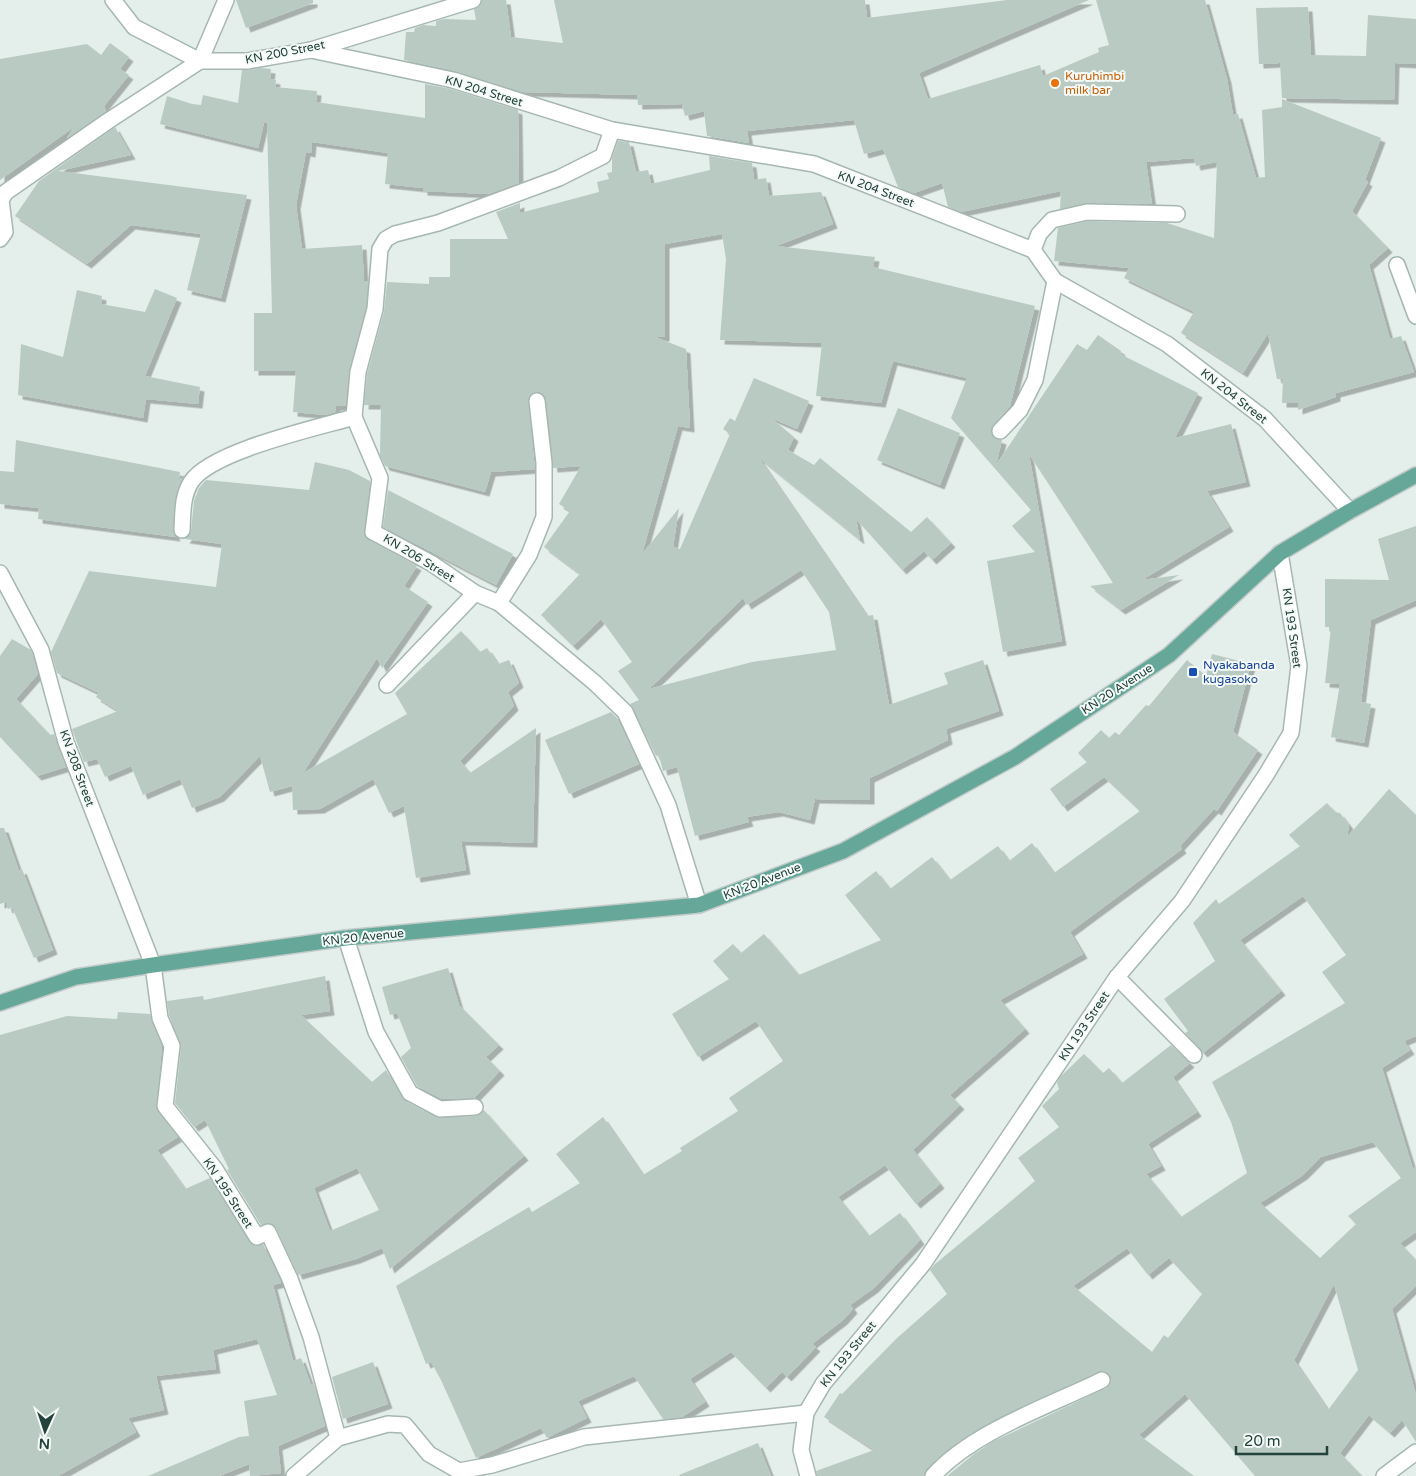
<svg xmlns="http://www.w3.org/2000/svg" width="1416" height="1476" font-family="'Varela Round',sans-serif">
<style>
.building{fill:#b9cac3;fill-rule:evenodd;filter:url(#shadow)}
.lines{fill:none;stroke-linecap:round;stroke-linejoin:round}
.minor-casing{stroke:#a6b7b2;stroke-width:18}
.major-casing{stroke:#c1cac8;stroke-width:18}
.minor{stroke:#fff;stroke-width:15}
.major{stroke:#65a799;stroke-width:15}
.food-dot{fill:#e8710a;stroke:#f5faf8;stroke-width:2}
.transit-dot{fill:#1a4fb4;stroke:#f5faf8;stroke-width:2}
.labels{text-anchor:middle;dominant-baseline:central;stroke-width:4;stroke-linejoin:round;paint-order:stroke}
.street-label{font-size:12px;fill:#22423b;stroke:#f5faf8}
.food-label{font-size:12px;fill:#c56008;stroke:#f5faf8;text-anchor:start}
.transit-label{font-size:12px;fill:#164399;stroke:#f5faf8;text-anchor:start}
</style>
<defs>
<filter id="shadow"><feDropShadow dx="4.5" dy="4.5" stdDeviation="0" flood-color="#0004"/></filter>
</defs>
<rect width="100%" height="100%" fill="#e4eeea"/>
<g class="building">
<path d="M236 0H313V3L246 28Z"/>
<path d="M482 0H506L511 37 563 43 554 0H865L867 18 1007 0H1089L919 73 928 99 1040 65 1043 76 1099 52 1098 48 1109 45 1096 0H1205L1227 79 1233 115 1238 114 1256 178 1265 177 1262 110 1282 107V99L1381 138 1365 180 1368 182 1352 211 1388 248 1369 265 1390 339 1401 336 1414 372 1336 393V397L1298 410V403H1282L1283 379H1277L1268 333 1243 373 1181 333 1194 312 1124 278 1129 268 1054 261 1058 228 1088 221 1167 223 1214 238 1217 162 1196 166 1194 158 1146 162 1152 204 1087 203 1060 209 1061 191 961 212 948 207 942 183 914 193 898 187 883 149 864 154 854 120 747 131 749 143 707 136 704 111 685 116 682 104 638 105 637 95 522 92 455 71 404 60 406 32H414L415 28 423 25 436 26V21L444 19 476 20 474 9 480 6Z"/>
<path d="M1308 7 1311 55 1366 56 1368 15 1416 19V64L1395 63 1394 100 1282 98 1280 63 1259 64 1256 8Z"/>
<path d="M110 43 129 57 120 69 129 75 104 106 106 111 67 138 74 127 0 180V59L87 44 101 55Z"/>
<path d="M261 68 271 69 270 79 276 80 275 87 317 91 316 102 425 118V84L451 89 518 110 519 183 488 194 423 191V188L385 184 388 153 312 142 311 153 306 152 296 205 302 249 362 245 364 281H368L366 307 349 370 346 406H336L335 412 326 415 293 412 296 371H254V313H272L267 123H264L258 148 160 124 167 96 192 104 201 105 203 95 238 103 242 70Z"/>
<path d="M115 127 131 155 58 171 247 195 221 298 187 290 201 234 131 225 87 264 15 216 39 181Z"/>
<path d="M618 141 629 142 636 172 648 170 651 184 710 170 709 156 752 163 754 180 766 178 769 196 821 192 833 224 776 246 875 257 873 267 1035 306 1010 406 991 428 993 437 1002 440 996 465 1077 344 1087 350 1098 335 1121 351 1120 354 1198 393 1175 438 1231 424 1246 482 1207 491 1229 527 1142 580 1179 575 1121 610 1090 586 1113 583 1029 454 1062 641 1003 652 987 561 1035 552 1012 526 1031 510 951 418 967 378 893 361 881 403 816 396 822 343 720 340 726 259 722 234 665 244V337H655L686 349 690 428 678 426 642 554 679 508 673 547 680 549 730 434 723 429 730 418 735 421 754 378 809 401 797 429 771 418 794 437 788 450 814 465 820 458 911 532 927 517 951 543 932 560 924 551 902 570 856 519 860 540 759 458 867 616 873 615 889 705 948 684 944 673 983 660 999 711 946 729 948 740 870 778V800L815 799 810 820 779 812 747 817 749 822 695 836 677 767 663 771 659 755 656 756 630 704 639 700 618 671 632 662 601 619 573 646 541 615 580 574 544 547 570 511 559 504 581 466 553 468 544 395 535 392 531 394 528 402 535 469 491 472 485 492 385 466 380 455 381 405H364L367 374 384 311 387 282 429 284V277H450V239H508L496 212 520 203V213L599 192 597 182 609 179 607 173 612 172V158ZM801 570 829 612 836 650 752 662 649 689 743 598 747 605Z"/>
<path d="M155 289 177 298 145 376 200 387 198 404 146 399 143 418 18 395 21 344 63 357 77 290 102 296 101 304 145 312Z"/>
<path d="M898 408 960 433 940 485 877 460Z"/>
<path d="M16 440 180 472 179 478H183L177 491 174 510 173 530 176 537 38 519 39 508 0 504V471L14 472Z"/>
<path d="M315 462 349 470 370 481 364 536 369 540 417 566 404 586 428 602 382 668 377 658 303 773 407 714 395 693 461 631 480 652 487 648 498 664 509 660 519 683 508 692 514 706 460 761 470 773 536 728 533 843 461 841 466 870 416 878 404 806 389 813 373 779 320 809 293 810 292 786 270 792 260 756 220 797 192 808 180 779 143 795 131 766 105 777 97 759 84 762 72 729 118 711 96 697 99 693 57 673 51 652 89 571 216 587 222 544 185 539 191 531 194 501 199 488 206 480 309 490Z"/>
<path d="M388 490 513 554 496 585 383 527Z"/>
<path d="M1416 526V600L1371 620 1361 702 1371 704 1364 743 1331 737 1340 684 1325 683 1331 627H1325V579L1389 580 1378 539Z"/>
<path d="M12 639 31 650 38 674 16 699 50 735 54 734 66 767 37 776 0 737V656Z"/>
<path d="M1212 654 1251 664 1233 732 1258 750 1217 811 1214 809 1180 846 1182 849 1070 932 1083 954 1000 1000 1025 1029 950 1095 960 1105 913 1150 940 1184 916 1204 885 1165 838 1197 869 1236 900 1213 920 1240 874 1288 850 1305 853 1309 843 1320 812 1344 816 1347 787 1377 782 1372 766 1388 731 1352 690 1379 705 1402 682 1417 663 1419 634 1376 578 1401 587 1418 547 1438 541 1428 476 1458 441 1380 431 1362 426 1364 396 1286 529 1207 532 1212 580 1183 556 1154 603 1117 643 1175 682 1151 680 1148 738 1111 729 1098 783 1061 756 1021 698 1057 672 1014 729 979 713 961 733 944 741 953 764 934 799 975 881 940 845 895 876 871 890 889 932 857 950 880 998 846 1009 861 1032 843 1054 873 1140 811 1104 777 1063 807 1050 789 1087 762 1078 753 1101 730 1109 738 1115 732 1119 735 1146 705 1149 706 1187 660 1206 676Z"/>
<path d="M611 712 617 718 639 764 569 794 545 740Z"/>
<path d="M1389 789 1416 815V1036L1404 1041 1410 1050 1382 1068 1413 1169 1416 1167V1232L1400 1243 1416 1260V1286L1392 1309 1416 1395V1442L1402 1420 1390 1433 1369 1415 1340 1453 1362 1476H1255L1185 1394 1139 1435 1194 1476H947L974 1454 994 1441 1106 1388 1111 1381V1376L1102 1371 985 1425 944 1453 926 1469 924 1476H817L816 1471 874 1450 824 1417 840 1393 842 1394 896 1339 947 1294 930 1270 934 1265 1035 1181 1018 1158 1059 1127 1042 1106 1059 1089 1057 1083 1060 1077 1084 1054 1103 1073 1109 1068 1122 1083 1171 1045 1190 1063 1173 1077 1197 1112 1148 1144 1161 1166 1146 1174 1181 1217 1247 1173 1231 1122 1212 1082 1345 1003 1322 972 1346 955 1303 896 1240 940 1281 991 1203 1053 1185 1033 1188 1031 1164 999 1215 961 1193 923 1216 899 1219 904 1300 846 1289 835 1327 803 1335 812 1340 813 1349 825 1347 837ZM1373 1142 1401 1178 1348 1216 1356 1224 1320 1258 1260 1203 1303 1175 1321 1157ZM1127 1248 1148 1275 1169 1258 1202 1294 1168 1338 1164 1335 1152 1352 1073 1286ZM1334 1284 1358 1370 1328 1410 1294 1360Z"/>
<path d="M0 828H4L19 871 22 869 53 950 34 958 12 907 8 909 6 902 0 904Z"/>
<path d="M448 968 459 1005 499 1045 486 1057 500 1071 474 1098 442 1099 417 1086 401 1057 411 1048 397 1013 390 1015 382 987Z"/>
<path d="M325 976 330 1011 301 1015 372 1082 386 1070 405 1101 436 1117 476 1116 484 1110 524 1156 390 1269 382 1248 356 1259 298 1275 276 1228 269 1223 261 1225 227 1170 229 1169 205 1120 194 1127 175 1103 181 1047 169 1015 167 1001 203 996 204 1000ZM357 1168 379 1210 330 1231 314 1188Z"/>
<path d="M118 1012 150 1014 162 1047 156 1108 178 1137 157 1150 185 1189 210 1178 249 1242 256 1246 263 1244 280 1280 281 1283 273 1285 293 1361 301 1358 311 1385 314 1384 325 1426 278 1446 281 1473 250 1476 249 1464 219 1476H148L239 1437 249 1436 244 1401 277 1395 257 1339 213 1350 216 1369 156 1376 164 1410 128 1418 136 1432 58 1476H0V1035L67 1016 117 1019Z"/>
<path d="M373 1362 388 1404 343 1419 332 1377Z"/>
<path d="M758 1443 771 1476H680L679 1475Z"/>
</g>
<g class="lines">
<defs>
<g id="minor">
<path d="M113 0 134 27 200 61H247L311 50 473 0"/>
<path d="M311 50 453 80 612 130 814 164 1033 250 1055 281 1167 344 1265 419 1350 511"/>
<path d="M612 130 603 156 559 178 438 223 395 234 386 239 380 249 375 309 358 372 354 417 380 478 373 532 431 563 475 593 499 603 595 683 625 712 668 805 699 905"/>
<path d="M0 239 5 232 1 200 6 192 108 121 200 61 226 0"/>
<path d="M1033 250 1039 234 1052 220 1087 212 1177 214"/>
<path d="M1397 265 1416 316"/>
<path d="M1000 431 1020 410 1035 380 1055 281"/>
<path d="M182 530C183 512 182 497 191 482 211 451 316 428 354 417"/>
<path d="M0 573 41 650 66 742 153 965 160 1018 172 1046 165 1106 215 1169 257 1237 268 1232 290 1279 311 1337 338 1438"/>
<path d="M499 603 529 555 544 517V463L537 401"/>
<path d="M387 685 475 593"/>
<path d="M346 938 376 1032 410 1093 440 1109 475 1107"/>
<path d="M1117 977 1194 1055"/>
<path d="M294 1476 338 1438 388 1424 405 1425 429 1454 459 1471 492 1465 584 1437 806 1413"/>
<path d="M808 1476 801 1450 806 1413 823 1384 923 1264 1117 977 1182 901 1266 775 1291 733 1299 666 1280 553"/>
<path d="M933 1476C972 1432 1049 1406 1102 1380"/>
<path d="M1384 1476 1416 1452"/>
</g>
<path id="major" d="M0 1003 76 977 153 965 346 938 699 905 843 851 1015 757 1169 655 1280 553 1350 511 1416 475"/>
</defs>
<use href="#minor" class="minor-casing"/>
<use href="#major" class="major-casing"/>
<use href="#minor" class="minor"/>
<use href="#major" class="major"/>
</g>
<circle class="food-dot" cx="1055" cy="83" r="5"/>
<rect class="transit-dot" x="1188" y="667" width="10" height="10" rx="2.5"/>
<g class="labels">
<g class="street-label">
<text transform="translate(285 52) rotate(-11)">KN 200 Street</text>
<text transform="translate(484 91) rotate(17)">KN 204 Street</text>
<text transform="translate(876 189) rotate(21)">KN 204 Street</text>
<text transform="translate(1234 396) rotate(38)">KN 204 Street</text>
<text transform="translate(419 558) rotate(31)">KN 206 Street</text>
<text transform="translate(1292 628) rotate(82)">KN 193 Street</text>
<text transform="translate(1117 689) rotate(-33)">KN 20 Avenue</text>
<text transform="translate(77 768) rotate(70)">KN 208 Street</text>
<text transform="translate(762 881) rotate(-21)">KN 20 Avenue</text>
<text transform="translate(363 937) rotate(-6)">KN 20 Avenue</text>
<text transform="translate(1084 1026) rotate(-56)">KN 193 Street</text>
<text transform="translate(228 1193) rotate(57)">KN 195 Street</text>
<text transform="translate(848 1354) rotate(-51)">KN 193 Street</text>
</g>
<g class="food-label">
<text x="1065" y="76">Kuruhimbi<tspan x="1065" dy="14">milk bar</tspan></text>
</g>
<g class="transit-label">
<text x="1203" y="665">Nyakabanda<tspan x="1203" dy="14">kugasoko</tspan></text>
</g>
</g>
<g transform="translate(45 1431) rotate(183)" stroke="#f5faf8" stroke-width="4" paint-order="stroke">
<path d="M0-4L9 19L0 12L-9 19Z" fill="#22423b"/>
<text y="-8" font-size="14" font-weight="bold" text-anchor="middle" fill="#22423b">N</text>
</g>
<path d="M1236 1446v8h91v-8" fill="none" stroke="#22423b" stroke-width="2.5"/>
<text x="1244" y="1446" font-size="15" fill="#22423b" stroke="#f5faf8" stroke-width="4" paint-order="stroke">20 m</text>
</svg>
